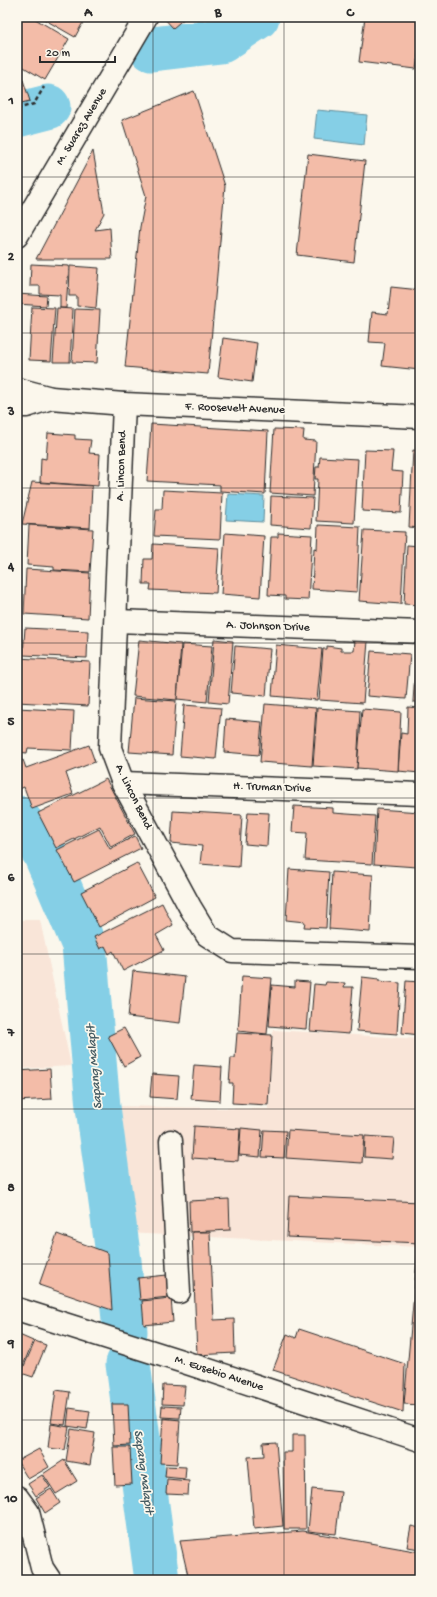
<svg xmlns="http://www.w3.org/2000/svg" width="437" height="1597" font-family="'Gochi Hand',sans-serif">
<style>
.built{fill:#f9e5d8}
.water{fill:#85cfe6;stroke:#618d9b}
.lines{fill:none;stroke-linecap:round;stroke-linejoin:round}
.river{stroke:#85cfe6;stroke-width:45}
.building{fill:#f3bca8;stroke:#2b2b2b}
.minor-casing{stroke:#2b2b2b;stroke-width:25}
.path{stroke:#2b2b2b;stroke-width:2.5;stroke-dasharray:4 3;stroke-linecap:butt}
.minor{stroke:#fbf7ec;stroke-width:22}
.grid{fill:none;stroke:#2b2b2b;stroke-width:1;stroke-opacity:0.55}
.labels{text-anchor:middle;dominant-baseline:central;stroke-width:3.5;stroke-linejoin:round;paint-order:stroke}
.street-label{font-size:12px;fill:#2b2b2b;stroke:#fbf7ec}
.water-label{font-size:13px;font-style:italic;fill:#465c63;stroke:#fbf7ec}
.neatline{fill:none;stroke:#2b2b2b;stroke-width:1.5}
.grid-label{font-size:13px;text-anchor:middle;font-weight:bold;fill:#2b2b2b}
</style>
<rect width="100%" height="100%" fill="#fbf7ec"/>
<filter id="ink" filterUnits="userSpaceOnUse"><feTurbulence type="fractalNoise" baseFrequency=".025" numOctaves="2"/><feDisplacementMap in="SourceGraphic" scale="8" xChannelSelector="R" yChannelSelector="G"/><feConvolveMatrix kernelMatrix="1 2 1 2 8 2 1 2 1" color-interpolation-filters="sRGB"/></filter>
<g filter="url(#ink)">
<g class="built">
<path d="M17 920H40L71 1066 17 1069Z"/>
<path d="M273 1030 420 1039V1247L125 1233 110 1106 268 1109Z"/>
</g>
<g class="water">
<path d="M317 110 367 115 364 145 314 139Z"/>
<path d="M228 494 264 496 263 522 226 520Z"/>
</g>
<g class="lines">
<g class="river">
<path d="M152 49 221 41 257 17"/>
<path d="M17 115 48 107"/>
<path d="M17 818 44 851 84 945 98 1107 119 1261 125 1332"/>
<path d="M128 1364 157 1580"/>
</g>
</g>
<g class="building">
<path d="M17 17H32L69 39 45 80 17 63Z"/>
<path d="M40 17H86L75 37Z"/>
<path d="M163 17H186L173 28Z"/>
<path d="M365 17H420V39L416 69 359 62Z"/>
<path d="M17 76 23 80 30 101 17 104Z"/>
<path d="M194 91 225 186 208 374 125 367 140 227 146 196 122 120Z"/>
<path d="M93 151 104 213 95 230 110 228 112 259H36Z"/>
<path d="M308 154 365 161 354 262 297 255Z"/>
<path d="M31 264 69 266 66 308H60V295L40 294V286H30Z"/>
<path d="M70 266 99 268 96 308 77 306V296H69Z"/>
<path d="M391 287 420 290V370L382 366 385 343 369 342 372 312 388 314Z"/>
<path d="M17 294 47 296 46 306 17 304Z"/>
<path d="M32 307 55 308 51 361 29 360Z"/>
<path d="M57 308 73 309 70 362H53Z"/>
<path d="M75 309 100 310 97 363 72 362Z"/>
<path d="M223 338 257 343 252 382 218 377Z"/>
<path d="M151 424 268 431 265 494 220 491V485L147 481Z"/>
<path d="M274 429 304 430 303 440 316 441 313 496 270 493Z"/>
<path d="M48 433 75 435V439L91 440 89 453 100 454 98 486 40 482 41 458 46 459Z"/>
<path d="M365 450 393 451 391 471 403 472 401 513 362 511Z"/>
<path d="M413 450 420 451V528L409 527Z"/>
<path d="M320 457 358 459 354 523 316 521 318 479H315L316 467H319Z"/>
<path d="M32 482 92 486 90 528 22 524Z"/>
<path d="M163 490 222 493 220 539 154 536 156 509H162Z"/>
<path d="M271 496 313 498 311 528 270 525Z"/>
<path d="M29 525 93 529 90 572 54 570V567L27 565Z"/>
<path d="M318 525 360 527 357 592 312 589 314 548 317 549Z"/>
<path d="M364 530 405 532 401 604 359 601Z"/>
<path d="M225 533 264 536 260 597 221 594Z"/>
<path d="M278 533 312 535 308 600 285 599V596L268 595 271 537H278Z"/>
<path d="M153 544 219 548 216 593 150 590 151 584H143L144 559H152Z"/>
<path d="M407 545 420 546V605L404 604Z"/>
<path d="M26 569 90 573 88 618 24 614Z"/>
<path d="M25 628 88 631 87 658 23 655Z"/>
<path d="M214 639 233 641 228 704 209 702Z"/>
<path d="M139 640 181 644 177 700 133 696Z"/>
<path d="M355 640 368 641 363 703 319 700 323 649H327V646L341 648V651H354Z"/>
<path d="M417 642H420V702H413Z"/>
<path d="M182 644 212 646 207 702 177 699Z"/>
<path d="M276 645 322 649 317 700 272 696Z"/>
<path d="M235 646 270 649 266 696 231 693Z"/>
<path d="M371 651 410 654 406 699 367 696Z"/>
<path d="M17 658 90 662 88 706 17 702Z"/>
<path d="M134 698 176 701 172 755 129 752Z"/>
<path d="M265 704 316 708 312 766 260 762Z"/>
<path d="M184 705 221 708 216 759 180 756Z"/>
<path d="M408 707 420 708V773L398 771 401 733 407 734Z"/>
<path d="M17 708 74 711 72 750 28 748 27 753 17 752Z"/>
<path d="M317 708 360 711 357 769 313 766Z"/>
<path d="M362 709 401 712 398 771 357 768Z"/>
<path d="M226 719 262 722 259 755 224 752Z"/>
<path d="M89 745 95 762 66 773 73 794 32 809 24 787 17 790V763L23 760 26 768Z"/>
<path d="M106 779 135 834 111 847 100 826 56 848 38 813Z"/>
<path d="M294 806 333 808V813L375 816 372 864 305 860 307 833 292 832Z"/>
<path d="M377 809 420 812 417 867 374 864Z"/>
<path d="M173 811 242 815 239 867 200 864 202 846 171 843Z"/>
<path d="M248 812 269 813 267 846 245 844Z"/>
<path d="M99 829 110 849 135 836 141 848 74 882 57 850Z"/>
<path d="M137 863 155 897 99 927 81 892Z"/>
<path d="M289 869 329 872 326 928 304 927 305 922 286 920Z"/>
<path d="M332 872 373 875 370 932 329 929Z"/>
<path d="M420 892V926H418Z"/>
<path d="M162 903 173 925 156 935 164 950 123 971 113 951 109 954 105 946 100 949 94 937Z"/>
<path d="M133 971 185 977 180 1023 128 1017Z"/>
<path d="M242 976 272 978 267 1034 238 1031Z"/>
<path d="M362 977 379 979V981L400 983 397 1034 357 1031Z"/>
<path d="M295 981 310 982 306 1029 269 1026 272 985 295 987Z"/>
<path d="M406 981 420 982V1035L402 1033Z"/>
<path d="M326 982 345 983 344 987H353L349 1034 310 1031 314 984 325 985Z"/>
<path d="M124 1028 140 1057 124 1066 108 1036Z"/>
<path d="M237 1033 272 1035 268 1105 232 1103 233 1083H229L231 1058H235Z"/>
<path d="M194 1065 222 1067 220 1101 191 1099Z"/>
<path d="M50 1069 52 1099 17 1101V1071Z"/>
<path d="M152 1074 179 1076 177 1099 150 1097Z"/>
<path d="M194 1126 240 1129 238 1161 192 1158Z"/>
<path d="M241 1128 262 1130 260 1157 239 1155Z"/>
<path d="M264 1130 286 1131 284 1158 262 1157Z"/>
<path d="M288 1130 364 1135 362 1163 286 1158Z"/>
<path d="M365 1136 394 1138 392 1159 364 1157Z"/>
<path d="M289 1196 420 1202V1243L287 1237Z"/>
<path d="M229 1199 230 1230 190 1232 189 1201Z"/>
<path d="M192 1232H210L214 1320 234 1319 235 1353 197 1355Z"/>
<path d="M57 1234 108 1253 112 1310 39 1285Z"/>
<path d="M418 1249H420V1405L404 1404Z"/>
<path d="M167 1275 169 1297 140 1300 138 1278Z"/>
<path d="M171 1298 173 1322 144 1325 142 1301Z"/>
<path d="M299 1329 405 1364 403 1412 273 1370 287 1334 296 1338Z"/>
<path d="M17 1334 33 1341 20 1373 17 1372Z"/>
<path d="M35 1341 46 1345 33 1377 21 1373Z"/>
<path d="M163 1385 185 1386 183 1405 162 1404Z"/>
<path d="M56 1390 70 1392 65 1425 51 1423Z"/>
<path d="M112 1404H128L130 1445 114 1446Z"/>
<path d="M162 1406 181 1407 180 1418 161 1417Z"/>
<path d="M69 1408 90 1411 87 1429 67 1426Z"/>
<path d="M163 1418 180 1420 177 1464 160 1463Z"/>
<path d="M51 1424 69 1427 65 1450 48 1448Z"/>
<path d="M71 1429 95 1433 90 1465 66 1461Z"/>
<path d="M292 1435H305L306 1529H284L283 1452H292Z"/>
<path d="M276 1442 283 1526 254 1529 248 1457 264 1456 263 1443Z"/>
<path d="M113 1447H130L132 1484 115 1485Z"/>
<path d="M39 1449 49 1467 28 1479 17 1461Z"/>
<path d="M64 1460 77 1481 56 1494 43 1474Z"/>
<path d="M166 1466 186 1467 185 1479 165 1477Z"/>
<path d="M42 1475 50 1487 36 1496 28 1484Z"/>
<path d="M167 1479 189 1481 188 1495 166 1494Z"/>
<path d="M51 1489 60 1503 45 1513 36 1498Z"/>
<path d="M312 1489 341 1492 336 1534 308 1531Z"/>
<path d="M411 1526 420 1528V1549L407 1547Z"/>
<path d="M303 1531 420 1552V1580H189L180 1541Z"/>
</g>
<g class="lines">
<defs>
<g id="minor">
<path d="M17 236 146 17"/>
<path d="M17 389 51 398 124 404 420 417"/>
<path d="M124 404 110 748 123 783 190 907 207 935 232 951 420 957"/>
<path d="M17 406H27L51 398"/>
<path d="M116 621 420 632"/>
<path d="M123 783 420 794"/>
<path d="M171 1141 179 1292"/>
<path d="M17 1309 184 1362 420 1440"/>
<path d="M17 1497 28 1512 42 1568 50 1580"/>
</g>
</defs>
<use href="#minor" class="minor-casing"/>
<path class="path" d="M17 109 34 104 44 87"/>
<use href="#minor" class="minor"/>
</g>
</g>
<path class="grid" d="M153 17V1580M284 17V1580M17 177H420M17 333H420M17 488H420M17 643H420M17 798H420M17 954H420M17 1109H420M17 1264H420M17 1420H420"/>
<g class="labels">
<g class="street-label">
<text transform="translate(82 127) rotate(-59)">M. Suarez Avenue</text>
<text transform="translate(235 409) rotate(2)">F. Roosevelt Avenue</text>
<text transform="translate(122 466) rotate(-88)">A. Lincon Bend</text>
<text transform="translate(268 627) rotate(2)">A. Johnson Drive</text>
<text transform="translate(272 788) rotate(2)">H. Truman Drive</text>
<text transform="translate(133 797) rotate(64)">A. Lincon Bend</text>
<text transform="translate(219 1374) rotate(18)">M. Eusebio Avenue</text>
</g>
<g class="water-label">
<text transform="translate(95 1067) rotate(-95)">Sapang Malapit</text>
<text transform="translate(143 1472) rotate(82)">Sapang Malapit</text>
</g>
</g>
<rect width="437" height="1597" fill="none" stroke="#fbf7ec" stroke-width="44"/>
<path d="M40 56v6h75v-6" fill="none" stroke="#2b2b2b" stroke-width="2"/>
<text x="46" y="56" font-size="12" fill="#2b2b2b" stroke="#fbf7ec" stroke-width="3" paint-order="stroke">20 m</text>
<rect x="22" y="22" width="393" height="1553" class="neatline"/>
<g class="grid-label">
<text x="88" y="16">A</text>
<text x="218" y="16">B</text>
<text x="350" y="16">C</text>
<text x="11" y="104">1</text>
<text x="11" y="260">2</text>
<text x="11" y="415">3</text>
<text x="11" y="570">4</text>
<text x="11" y="725">5</text>
<text x="11" y="881">6</text>
<text x="11" y="1036">7</text>
<text x="11" y="1191">8</text>
<text x="11" y="1347">9</text>
<text x="11" y="1502">10</text>
</g>
</svg>
